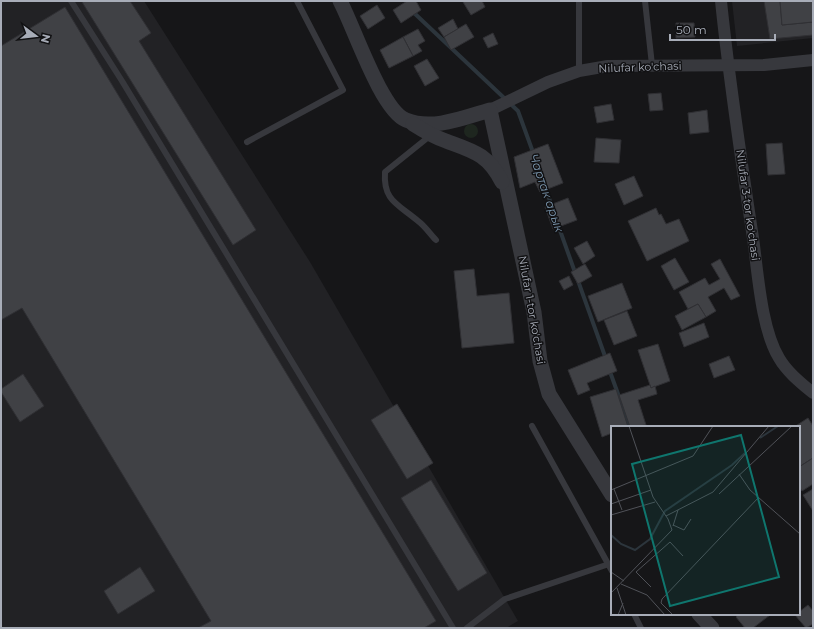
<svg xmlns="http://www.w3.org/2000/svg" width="814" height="629" font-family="Montserrat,sans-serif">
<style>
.built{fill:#222225}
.green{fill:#1e261f}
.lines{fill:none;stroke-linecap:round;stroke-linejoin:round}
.stream{stroke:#2c353c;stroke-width:4}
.building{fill:#404145;stroke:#303034}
.service{stroke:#37383d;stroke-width:6}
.minor{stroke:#37383d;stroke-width:12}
.tertiary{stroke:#37383d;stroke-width:15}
.labels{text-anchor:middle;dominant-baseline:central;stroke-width:3;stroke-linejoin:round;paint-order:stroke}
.street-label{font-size:11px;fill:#a8adb8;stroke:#111113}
.water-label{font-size:12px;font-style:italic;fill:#7f9bb3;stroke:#111113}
.inset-river{fill:none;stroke:#2c353c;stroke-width:2}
.inset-road{fill:none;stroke:#505258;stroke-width:1}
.view{fill:#0f766e;fill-opacity:0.15;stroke:#0f766e;stroke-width:2}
.inset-edge{fill:none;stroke:#a8adb8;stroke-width:2}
</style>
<rect width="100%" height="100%" fill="#161618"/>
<g class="built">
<path d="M1 1H144L310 262 518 621 506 628H1Z"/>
<path d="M732 1H813V38L737 46Z"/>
</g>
<circle class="green" cx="471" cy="131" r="7"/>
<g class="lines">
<g class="stream">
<path d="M412 11 518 111 534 155"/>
<path d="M545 186 553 210"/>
<path d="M557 222 606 359"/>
<path d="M609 369 630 427"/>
</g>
</g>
<g class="building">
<path d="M84 1H130L151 33 139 41 256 230 233 245 82 2Z"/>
<path d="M407 1H416L421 10 401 23 393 10Z"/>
<path d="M464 1H482L485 7 471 15 463 2Z"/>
<path d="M764 1H780L782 25 813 22V35L770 39Z"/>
<path d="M780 1H813V22L782 25Z"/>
<path d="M377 5 385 18 368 29 360 16Z"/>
<path d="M65 7 436 621 424 628H198L211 621 22 308 1 320V46Z"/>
<path d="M453 19 458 29 444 37 438 28Z"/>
<path d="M676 23H694L695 37 676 38Z"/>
<path d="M466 24 474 37 451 50 444 37Z"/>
<path d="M418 29 425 41 418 45 422 51 413 56 403 37Z"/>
<path d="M493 33 498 44 488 48 483 38Z"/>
<path d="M403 37 413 56 389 68 380 50Z"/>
<path d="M427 59 439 78 425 86 414 66Z"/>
<path d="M661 93 663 110 650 111 648 94Z"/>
<path d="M611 104 614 120 597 123 594 107Z"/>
<path d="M707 110 709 132 690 134 688 113Z"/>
<path d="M596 138 621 140 619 163 594 162Z"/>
<path d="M782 143 785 174 768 175 766 144Z"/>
<path d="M548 144 563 183 540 192 535 182 520 188 514 157Z"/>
<path d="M634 176 643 196 624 205 615 184Z"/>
<path d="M568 198 577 220 553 229 545 207Z"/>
<path d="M656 208 659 215 661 214 666 224 679 219 689 241 647 261 628 221Z"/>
<path d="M587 241 595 256 583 264 574 248Z"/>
<path d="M675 258 689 282 674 290 661 266Z"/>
<path d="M720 259 740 296 731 300 724 288 708 297 716 311 706 317 698 304 688 309 679 292 705 278 709 285 720 279 711 264Z"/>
<path d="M585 264 592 276 578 284 571 272Z"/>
<path d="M474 269 477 296 509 293 514 343 462 348 454 271Z"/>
<path d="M569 276 573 285 564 290 559 281Z"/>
<path d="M622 283 632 308 598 322 588 296Z"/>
<path d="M698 304 706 317 682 330 675 316Z"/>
<path d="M627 311 637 336 614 345 604 320Z"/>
<path d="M704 323 709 337 684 347 679 333Z"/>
<path d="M658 344 670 381 651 388 638 350Z"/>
<path d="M610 353 617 371 587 383 590 390 578 395 568 370Z"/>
<path d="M729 356 735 370 714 378 709 364Z"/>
<path d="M23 374 44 406 20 422 1 392V389Z"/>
<path d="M650 385 651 388 655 386 657 394 638 400 646 425 630 427 619 395Z"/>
<path d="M616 389 628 427H612V433L602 437 590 397Z"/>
<path d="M397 404 433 463 407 479 371 420Z"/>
<path d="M808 418 813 426V458L799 467V427H794Z"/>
<path d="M813 458V484L802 491 799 487V467Z"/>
<path d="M431 480 487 573 458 591 401 498Z"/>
<path d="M813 489V511L803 495Z"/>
<path d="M140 567 155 591 118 614 104 591Z"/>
<path d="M808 605 813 611V624L806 628 795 615Z"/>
<path d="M739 614H770V615L753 628H745L736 617Z"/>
</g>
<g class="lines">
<g class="service">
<path d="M71 1 122 81 453 628"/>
<path d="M645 1 652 65"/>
<path d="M579 71V1"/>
<path d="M431 135 385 172C383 201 398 204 418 221 425 226 430 234 436 240"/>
<path d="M247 142 343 90 297 1"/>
<path d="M532 426 612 571"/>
<path d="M634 614 641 628"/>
<path d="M467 628 505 599 609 564"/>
</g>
<g class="minor">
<path d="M721 1C729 80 741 159 753 238 758 273 761 328 779 358 787 372 801 383 813 393"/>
<path d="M490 110 548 82 579 71 608 66 764 65 813 60"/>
</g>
<g class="tertiary">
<path d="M340 1C354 27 381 110 406 120 433 131 465 117 490 110L534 312 540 361 549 394 612 495"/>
<path d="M413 124C424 131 434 137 446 141 473 151 488 154 502 182"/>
<path d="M699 614 712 628"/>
</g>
</g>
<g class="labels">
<g class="street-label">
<text transform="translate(640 67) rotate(-2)">Nilufar ko'chasi</text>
<text transform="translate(748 205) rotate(82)">Nilufar 3-tor ko'chasi</text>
<text transform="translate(532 310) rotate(80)">Nilufar 1-tor ko'chasi</text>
</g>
<g class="water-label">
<text transform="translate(547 193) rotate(71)">Чартак арык</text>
</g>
</g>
<g transform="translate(611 426)">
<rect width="189" height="189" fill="#161618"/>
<path class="inset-river" d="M149 12 167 0M0 109 10 118 24 124 39 113 54 85 121 39 134 27"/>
<path class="inset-road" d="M128 48 139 64 189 108M3 63 11 84M0 64 82 30 102 0M108 68 181 0M0 78 40 64M0 89 44 76M55 90 102 66 158 0M62 99 73 104 80 93M62 100 67 84M0 146 13 155M10 158 36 169 54 189M40 161 25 146 59 116 72 130M6 162 15 189M0 167 61 104 57 93 42 71 18 0M7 189 12 177M62 189 50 177 51 173 148 71"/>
<path class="view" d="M130 9 168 151 59 180 21 38Z"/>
<rect width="189" height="189" class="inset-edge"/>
</g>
<rect width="814" height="629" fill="none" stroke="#a8adb8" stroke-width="4"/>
<g transform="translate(36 36) rotate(105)" stroke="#111113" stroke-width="3" paint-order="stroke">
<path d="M0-3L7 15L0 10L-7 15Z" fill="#a8adb8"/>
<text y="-6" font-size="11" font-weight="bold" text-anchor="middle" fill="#a8adb8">N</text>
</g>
<path d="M670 34v6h105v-6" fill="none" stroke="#a8adb8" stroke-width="2"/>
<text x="676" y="34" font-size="12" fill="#a8adb8" stroke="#111113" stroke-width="3" paint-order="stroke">50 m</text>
</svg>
